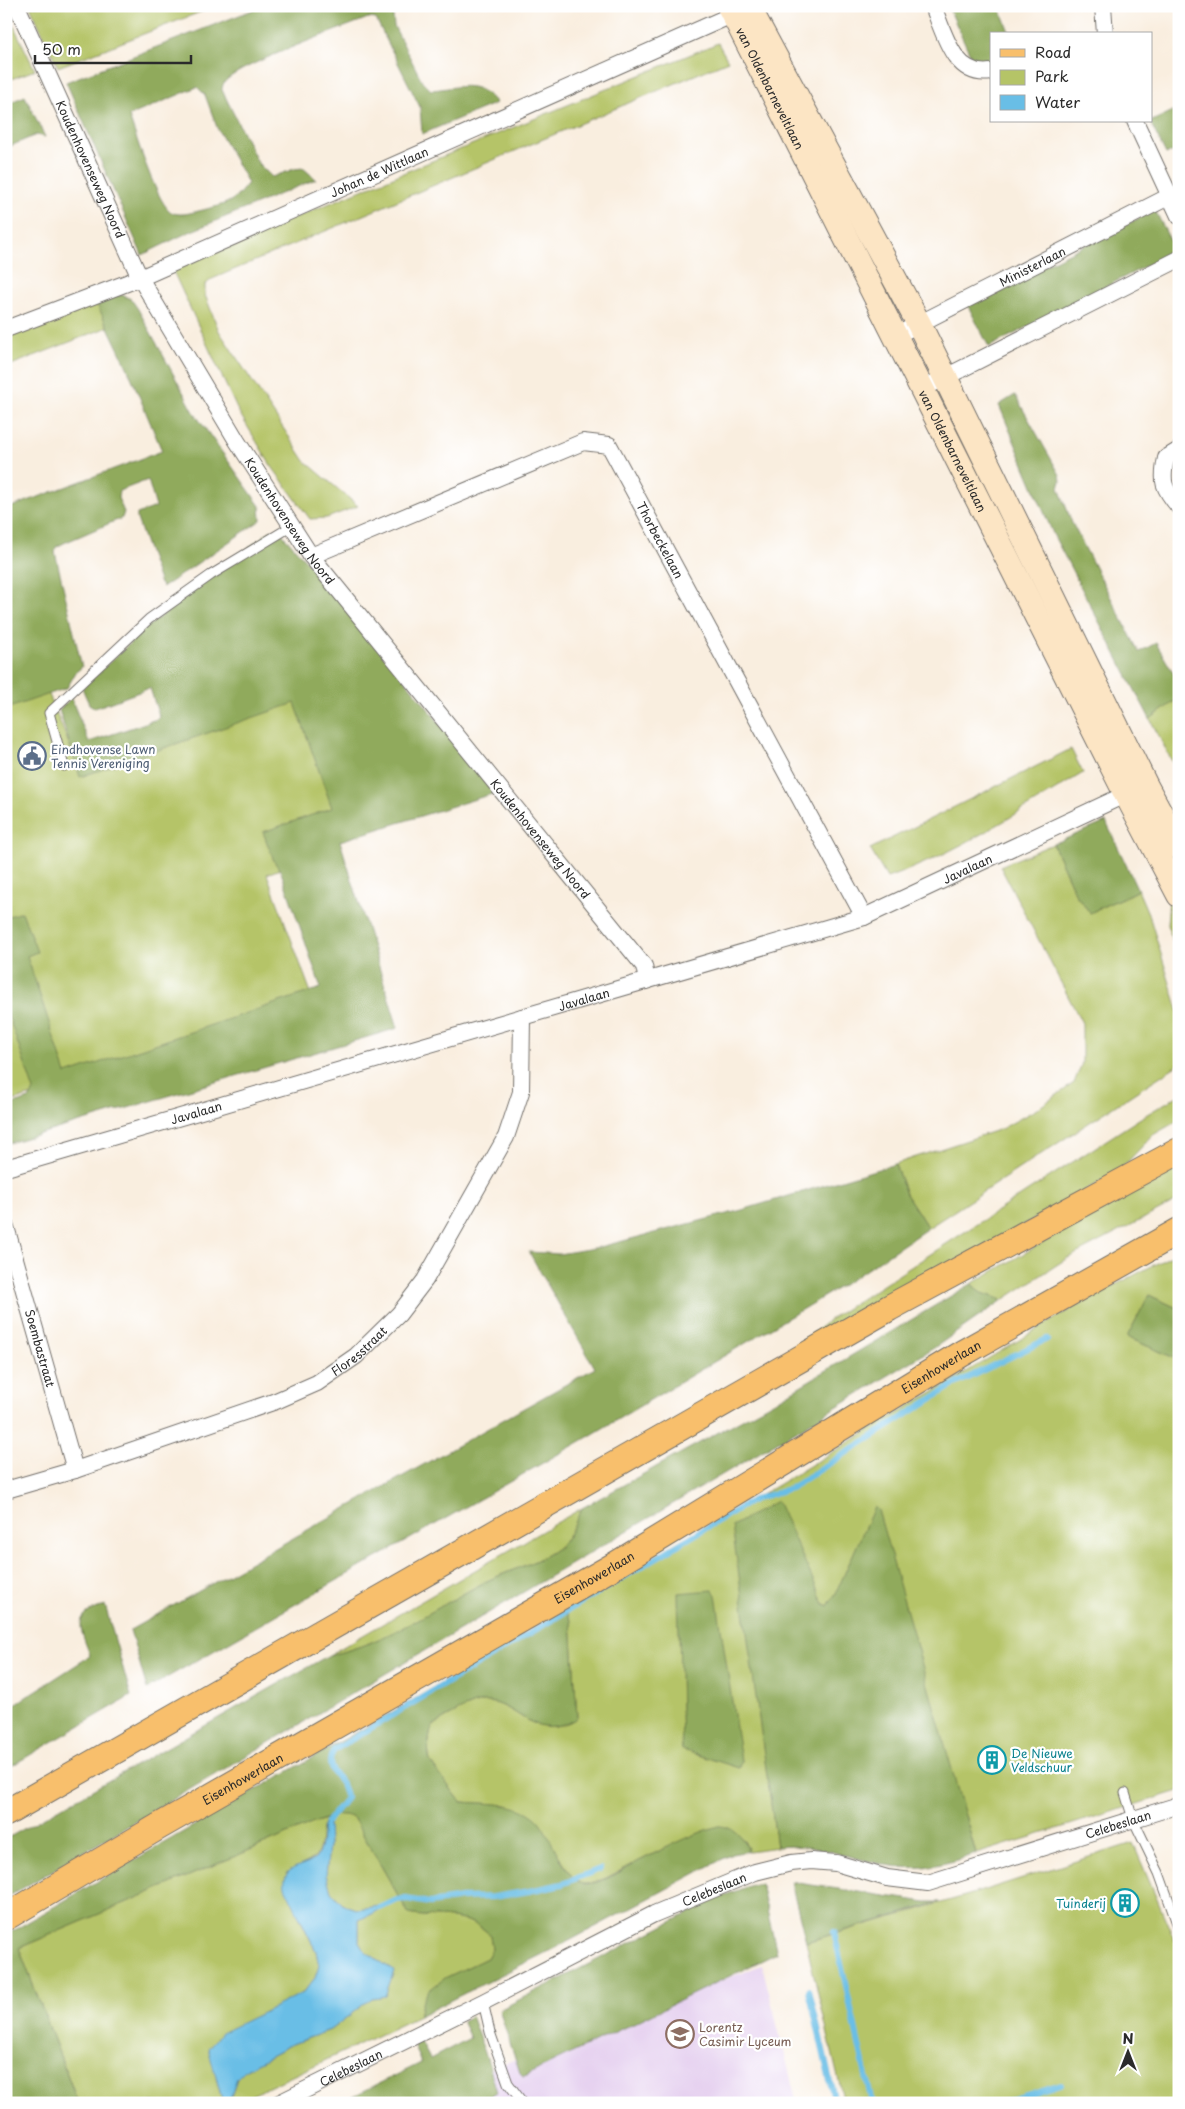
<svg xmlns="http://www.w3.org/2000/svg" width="1185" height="2109" font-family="'Playpen Sans',sans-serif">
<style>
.built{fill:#e6d2f0}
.green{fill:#b5c467;stroke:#707849;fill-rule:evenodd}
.forest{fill:#90aa5c;stroke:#5e6a44;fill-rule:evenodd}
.water{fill:#69bee6;stroke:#4a7488}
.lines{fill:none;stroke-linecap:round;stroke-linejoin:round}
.stream{stroke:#69bee6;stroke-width:6}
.lane-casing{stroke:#736f6a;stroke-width:11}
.street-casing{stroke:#736f6a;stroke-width:18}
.secondary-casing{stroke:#736f6a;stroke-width:26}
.primary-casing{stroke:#736f6a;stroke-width:28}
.lane{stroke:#fff;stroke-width:9}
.street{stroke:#fff;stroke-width:16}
.secondary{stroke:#fce5c4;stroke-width:24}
.primary{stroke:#f8bf6c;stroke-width:26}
.labels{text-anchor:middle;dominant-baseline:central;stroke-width:4.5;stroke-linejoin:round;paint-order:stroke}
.street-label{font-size:12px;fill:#2b2b2b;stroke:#fff}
.service-label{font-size:12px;fill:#4e5e75;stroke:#fff;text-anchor:start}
.culture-label{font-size:12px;fill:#0d838f;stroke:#fff;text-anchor:start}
.education-label{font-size:12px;fill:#785e54;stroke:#fff;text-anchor:start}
</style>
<rect width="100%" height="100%" fill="#fff"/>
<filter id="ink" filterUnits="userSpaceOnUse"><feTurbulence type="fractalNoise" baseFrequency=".02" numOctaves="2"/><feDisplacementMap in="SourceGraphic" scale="10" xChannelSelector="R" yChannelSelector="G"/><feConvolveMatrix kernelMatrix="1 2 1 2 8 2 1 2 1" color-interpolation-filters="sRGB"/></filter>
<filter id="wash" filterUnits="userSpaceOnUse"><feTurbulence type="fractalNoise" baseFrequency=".0096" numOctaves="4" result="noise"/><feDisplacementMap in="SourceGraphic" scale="20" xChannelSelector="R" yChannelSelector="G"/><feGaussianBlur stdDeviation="1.12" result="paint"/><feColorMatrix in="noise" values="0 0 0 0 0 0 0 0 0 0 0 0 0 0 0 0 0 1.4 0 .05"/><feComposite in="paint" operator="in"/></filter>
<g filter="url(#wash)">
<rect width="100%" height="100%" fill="#f9eedf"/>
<path class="built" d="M762 1965 797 2103H401Z"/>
<g class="green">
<path d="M30 6H216L58 67Z"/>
<path d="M6 10 35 70 6 81Z"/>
<path d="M718 43 728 61 212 279 205 285V295L219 331 305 461 358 506 327 518 310 519 270 464 237 409 172 269 190 259 306 213Z"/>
<path d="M95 300 108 327 6 367V333Z"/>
<path d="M48 692 80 771 302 700 345 831 272 853 280 869 267 874 317 1009 6 1103V706Z"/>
<path d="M1179 698V775L1150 719Z"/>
<path d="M1071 749 1083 773C1019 812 957 853 887 878L870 849Z"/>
<path d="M1053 844 1076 895 1090 913C1106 904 1122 899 1138 890L1150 918 1179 1013V1064L928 1228 906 1194 895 1164 1001 1129 1037 1109 1074 1083 1082 1063V1023L1000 866Z"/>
<path d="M1169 899 1179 918V957L1167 925Z"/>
<path d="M1179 1095V1120L1153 1135 1118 1172 775 1363 832 1318 1139 1119Z"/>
<path d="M1179 1164V1200L1066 1259 1003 1300 982 1293 971 1284Z"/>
<path d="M1179 1252V1309L1149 1295 1127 1337 1179 1360V1791L976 1854 966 1818 836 1593 828 1606 824 1604 757 1701 777 1847 749 1851 743 1839 665 1848 606 1878 589 1884H582L572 1877 559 1856 507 1805 461 1802C458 1798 431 1764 430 1761 427 1752 428 1731 435 1724 448 1717 474 1700 489 1702 516 1705 529 1733 560 1725 567 1723 572 1722 577 1717L571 1621 566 1612 1086 1300ZM679 1593 739 1768 682 1749Z"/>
<path d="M582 1508C576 1520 571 1535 561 1545 544 1561 507 1571 485 1582 435 1608 386 1644 329 1655Z"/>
<path d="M347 1814 354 1819 409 1914C437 1920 468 1912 490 1935L492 1949 487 1958 445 1978 422 2003 419 2016 235 2103H229L237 2078 246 2069 280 2051 287 2046 330 2030 372 1998 385 1996 394 1971 365 1951 359 1942V1920L380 1909V1906L357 1909 343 1905 331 1891 326 1875 329 1845 328 1823 322 1827C319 1864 316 1856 287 1873L300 1919 316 1951 319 1966 315 1978 303 1993 283 2004 216 2078 223 2103H78L19 1948 311 1824 338 1815Z"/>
<path d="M1133 1843 1179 1951V2103H844L806 1942 972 1894Z"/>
</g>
<g class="forest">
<path d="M263 6H396L393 16 394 26 422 81 431 90C459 88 476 78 496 103L422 134 420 107 376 19 368 18C344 28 234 66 224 83 223 83 222 89 222 90L258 163 272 177 294 169 303 168 316 179 187 233 142 255 66 82ZM197 87 205 95 218 130 248 183C232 204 228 203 203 210 193 212 183 216 173 213 158 208 135 133 129 116Z"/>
<path d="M948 6H999L1010 34H991V64L974 62 972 59Z"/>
<path d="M25 96 45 137 36 135 6 148V104Z"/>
<path d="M1179 108V150L1166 154 1150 122Z"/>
<path d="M1155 210 1174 248 1171 253 989 347 967 304Z"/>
<path d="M122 295 131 299 138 309 195 414 260 506 261 520 163 587 160 584 137 519V514L156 507 148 480 119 491 118 498 124 512 122 518 64 543 56 547 55 552 82 667 76 672 67 688 6 709V509L162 451 127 367 95 300 106 296Z"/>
<path d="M1015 395 1060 475 1061 481 1059 488 1072 523 1139 652 1156 643 1179 683V698L1150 719 1054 536 999 405Z"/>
<path d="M278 529 353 614 495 793 340 841 398 1028 6 1144V1106L29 1099 34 1091 6 1009V917L22 912 37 952 27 956 66 1074 321 988 281 872 274 861 263 832 332 808 295 703 80 777 59 710 71 698 89 742 157 719 159 716 150 688 95 708 89 704 82 688 147 627 270 531Z"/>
<path d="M1106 822 1138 890C1122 899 1106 904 1090 913L1076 895 1053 844Z"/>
<path d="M895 1164 906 1194 928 1228 843 1285 583 1440 147 1689 130 1630 595 1368 529 1252 559 1254 600 1247 742 1210Z"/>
<path d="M971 1284 982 1293 1003 1300 934 1348 808 1424 6 1898V1839L329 1655C385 1644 435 1608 485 1582 507 1571 544 1561 561 1545 571 1535 576 1520 582 1508L782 1397Z"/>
<path d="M1149 1295 1179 1309V1360L1127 1337Z"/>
<path d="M777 1501 824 1604 828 1606 836 1593 874 1507 878 1510 976 1854C948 1863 923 1871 893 1866 855 1861 817 1842 777 1847L732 1526Z"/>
<path d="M713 1590 716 1595 741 1761 739 1768 682 1750 678 1593Z"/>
<path d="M105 1605 131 1696 6 1769V1710L90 1656C87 1644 74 1623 86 1614 91 1610 99 1608 105 1605Z"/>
<path d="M566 1612 571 1621 577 1717C572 1722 567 1723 560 1725 529 1733 516 1705 489 1702 474 1700 448 1717 435 1724 428 1731 427 1751 430 1761 431 1764 458 1798 461 1802 486 1804 519 1801 538 1820 550 1833 568 1886 586 1884 603 1883 621 1871 635 1863 662 1850 690 1835 718 1826 734 1826 743 1838 749 1851L732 1854 571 1940 419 2016 422 2003 428 1991 445 1978 487 1958 492 1949 490 1935C469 1912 437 1920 409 1914L354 1819C342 1809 324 1820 311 1824L19 1948 78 2103H6V1935C192 1825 380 1720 566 1612Z"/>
<path d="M791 1882 926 1902H940L806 1942Z"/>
<path d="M754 1884H761L777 1953 527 2075 523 2076 520 2073 499 2010 720 1897Z"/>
<path d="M471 2016 487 2058 497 2092 478 2103H339L421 2063 413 2045 421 2042 430 2059 470 2038 462 2021Z"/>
</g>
<path class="water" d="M324 1822 328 1823 329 1845 326 1875 331 1891 343 1905 357 1909 380 1906 381 1909 359 1920V1942L365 1951 394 1971 385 1996 372 1998 330 2030 287 2046 280 2051 246 2069 237 2078 229 2103H223L208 2048 221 2033 303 1993 315 1978 319 1966 316 1951 285 1887C281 1864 306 1868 316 1857 324 1847 320 1833 324 1822Z"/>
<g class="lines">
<g class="stream">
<path d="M327 1822 346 1798C345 1777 321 1772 334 1750L753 1500 791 1488 955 1384 1047 1339"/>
<path d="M380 1908 397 1900 406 1899 430 1903 461 1898 494 1897 529 1891 562 1884 600 1869"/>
<path d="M834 1932 872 2103"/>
<path d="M809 1990 835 2103"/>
<path d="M1001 2103 1061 2084"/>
</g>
</g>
</g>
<g filter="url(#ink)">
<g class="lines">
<defs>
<g id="lane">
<path d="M64 766 49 713 149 619 211 575 292 526"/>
<path d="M1125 1793 1133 1819 1159 1873 1179 1929"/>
<path d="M483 2002 490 2032 508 2083 523 2103"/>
</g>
<g id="street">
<path id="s1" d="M17 6 140 278 237 441 311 556 644 966 647 981"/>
<path d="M933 6C944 33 954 78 991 72"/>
<path d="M1103 6 1105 34"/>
<path d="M1135 121 1179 216"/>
<path id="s2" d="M6 329 140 278 743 10"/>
<path id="s3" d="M895 336 1168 197"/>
<path d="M922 389 1179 259"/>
<path d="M1179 450 1166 458C1161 482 1163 488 1179 507"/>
<path id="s4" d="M311 556 583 442 609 445 864 917"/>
<path id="s5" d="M6 1168 864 917 1135 790"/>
<path id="s6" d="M6 1227 75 1470"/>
<path id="s7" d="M6 1490 75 1470 276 1401 317 1383 356 1356 399 1314 425 1280 506 1137 521 1092 522 1017"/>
<path id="s8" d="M279 2103 483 2002 654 1914 755 1872 791 1863 811 1861 836 1863 887 1878 928 1883 1179 1805"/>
</g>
<g id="secondary">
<path id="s9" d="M729 6 1126 794 1179 895"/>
<path d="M748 6 919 324 1146 786 1179 847"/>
</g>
<g id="primary">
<path d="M6 1813 889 1308 1179 1151"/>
<path id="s10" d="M6 1917 158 1827 612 1567 961 1354 1179 1231"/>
</g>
</defs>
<use href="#lane" class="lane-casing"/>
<use href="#street" class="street-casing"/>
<use href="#secondary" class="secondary-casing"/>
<use href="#primary" class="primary-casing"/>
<use href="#lane" class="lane"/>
<use href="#street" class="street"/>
<use href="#secondary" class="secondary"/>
<use href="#primary" class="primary"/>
</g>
</g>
<defs>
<symbol id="civic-ring" viewBox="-11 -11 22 22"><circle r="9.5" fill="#fff" stroke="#5c6f8a" stroke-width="1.5"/><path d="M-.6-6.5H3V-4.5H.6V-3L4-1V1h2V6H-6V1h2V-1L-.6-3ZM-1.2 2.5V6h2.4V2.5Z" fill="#5c6f8a"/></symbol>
<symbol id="building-ring" viewBox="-11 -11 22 22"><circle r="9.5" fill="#fff" stroke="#0f9aa8" stroke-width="1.5"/><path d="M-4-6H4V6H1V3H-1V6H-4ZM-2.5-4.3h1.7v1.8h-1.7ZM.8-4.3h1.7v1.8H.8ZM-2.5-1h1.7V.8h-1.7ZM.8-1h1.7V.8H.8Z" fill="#0f9aa8"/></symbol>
<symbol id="school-ring" viewBox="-11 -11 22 22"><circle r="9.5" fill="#fff" stroke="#8d6e63" stroke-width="1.5"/><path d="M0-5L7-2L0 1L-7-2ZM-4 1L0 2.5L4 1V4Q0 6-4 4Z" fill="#8d6e63"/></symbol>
</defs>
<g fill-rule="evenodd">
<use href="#civic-ring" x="16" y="740" width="32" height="32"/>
<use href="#building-ring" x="976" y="1744" width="32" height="32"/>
<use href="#building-ring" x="1109" y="1887" width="32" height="32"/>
<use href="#school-ring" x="664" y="2018" width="32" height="32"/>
</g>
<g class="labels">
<g class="street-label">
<text stroke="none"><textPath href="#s9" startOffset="92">van Oldenbarneveltlaan</textPath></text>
<text stroke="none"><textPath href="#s1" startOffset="179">Koudenhovenseweg Noord</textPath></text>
<text stroke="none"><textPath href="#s2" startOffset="405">Johan de Wittlaan</textPath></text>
<text stroke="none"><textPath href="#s3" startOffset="154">Ministerlaan</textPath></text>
<text stroke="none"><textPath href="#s9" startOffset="498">van Oldenbarneveltlaan</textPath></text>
<text stroke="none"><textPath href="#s1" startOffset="584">Koudenhovenseweg Noord</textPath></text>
<text stroke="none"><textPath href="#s4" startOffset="429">Thorbeckelaan</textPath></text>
<text stroke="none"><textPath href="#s1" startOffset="989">Koudenhovenseweg Noord</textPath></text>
<text stroke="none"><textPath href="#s5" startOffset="1008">Javalaan</textPath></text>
<text stroke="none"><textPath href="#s5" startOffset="602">Javalaan</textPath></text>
<text stroke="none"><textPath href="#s5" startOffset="198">Javalaan</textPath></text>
<text stroke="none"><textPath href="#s6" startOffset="126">Soembastraat</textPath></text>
<text stroke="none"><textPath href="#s7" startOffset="382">Floresstraat</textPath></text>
<text stroke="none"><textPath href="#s10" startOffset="1085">Eisenhowerlaan</textPath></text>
<text stroke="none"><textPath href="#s10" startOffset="679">Eisenhowerlaan</textPath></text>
<text stroke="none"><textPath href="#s10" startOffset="274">Eisenhowerlaan</textPath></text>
<text stroke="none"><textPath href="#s8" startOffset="905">Celebeslaan</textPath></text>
<text stroke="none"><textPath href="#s8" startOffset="485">Celebeslaan</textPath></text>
<text stroke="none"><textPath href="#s8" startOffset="80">Celebeslaan</textPath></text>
</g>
<g class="service-label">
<text x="51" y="749">Eindhovense Lawn<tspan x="51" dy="14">Tennis Vereniging</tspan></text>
</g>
<g class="culture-label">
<text x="1011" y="1753">De Nieuwe<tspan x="1011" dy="14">Veldschuur</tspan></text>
<text x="1106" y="1903" text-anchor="end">Tuinderij</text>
</g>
<g class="education-label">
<text x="699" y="2027">Lorentz<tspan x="699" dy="14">Casimir Lyceum</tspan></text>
</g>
</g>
<rect width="1185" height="2109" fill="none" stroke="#fff" stroke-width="25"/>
<rect x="990" y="32" width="162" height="90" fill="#ffffff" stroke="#aaaaaa"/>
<rect x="1000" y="49" width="25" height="8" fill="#f8bf6c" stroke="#aaaaaa"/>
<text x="1035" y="58" font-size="15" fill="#2b2b2b">Road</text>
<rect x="1000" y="70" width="25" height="15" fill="#b5c467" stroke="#aaaaaa"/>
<text x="1035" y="82" font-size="15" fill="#2b2b2b">Park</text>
<rect x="1000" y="95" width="25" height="15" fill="#69bee6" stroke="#aaaaaa"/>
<text x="1035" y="108" font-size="15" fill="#2b2b2b">Water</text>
<g transform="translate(1128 2052)" stroke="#ffffff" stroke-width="4" paint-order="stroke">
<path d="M0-4L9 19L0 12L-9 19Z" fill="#2b2b2b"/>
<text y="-8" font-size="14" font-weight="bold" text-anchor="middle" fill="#2b2b2b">N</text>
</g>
<path d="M35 55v8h156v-8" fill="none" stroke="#2b2b2b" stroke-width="2.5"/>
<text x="42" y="55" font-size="15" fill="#2b2b2b" stroke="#ffffff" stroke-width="4" paint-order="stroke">50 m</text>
</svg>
